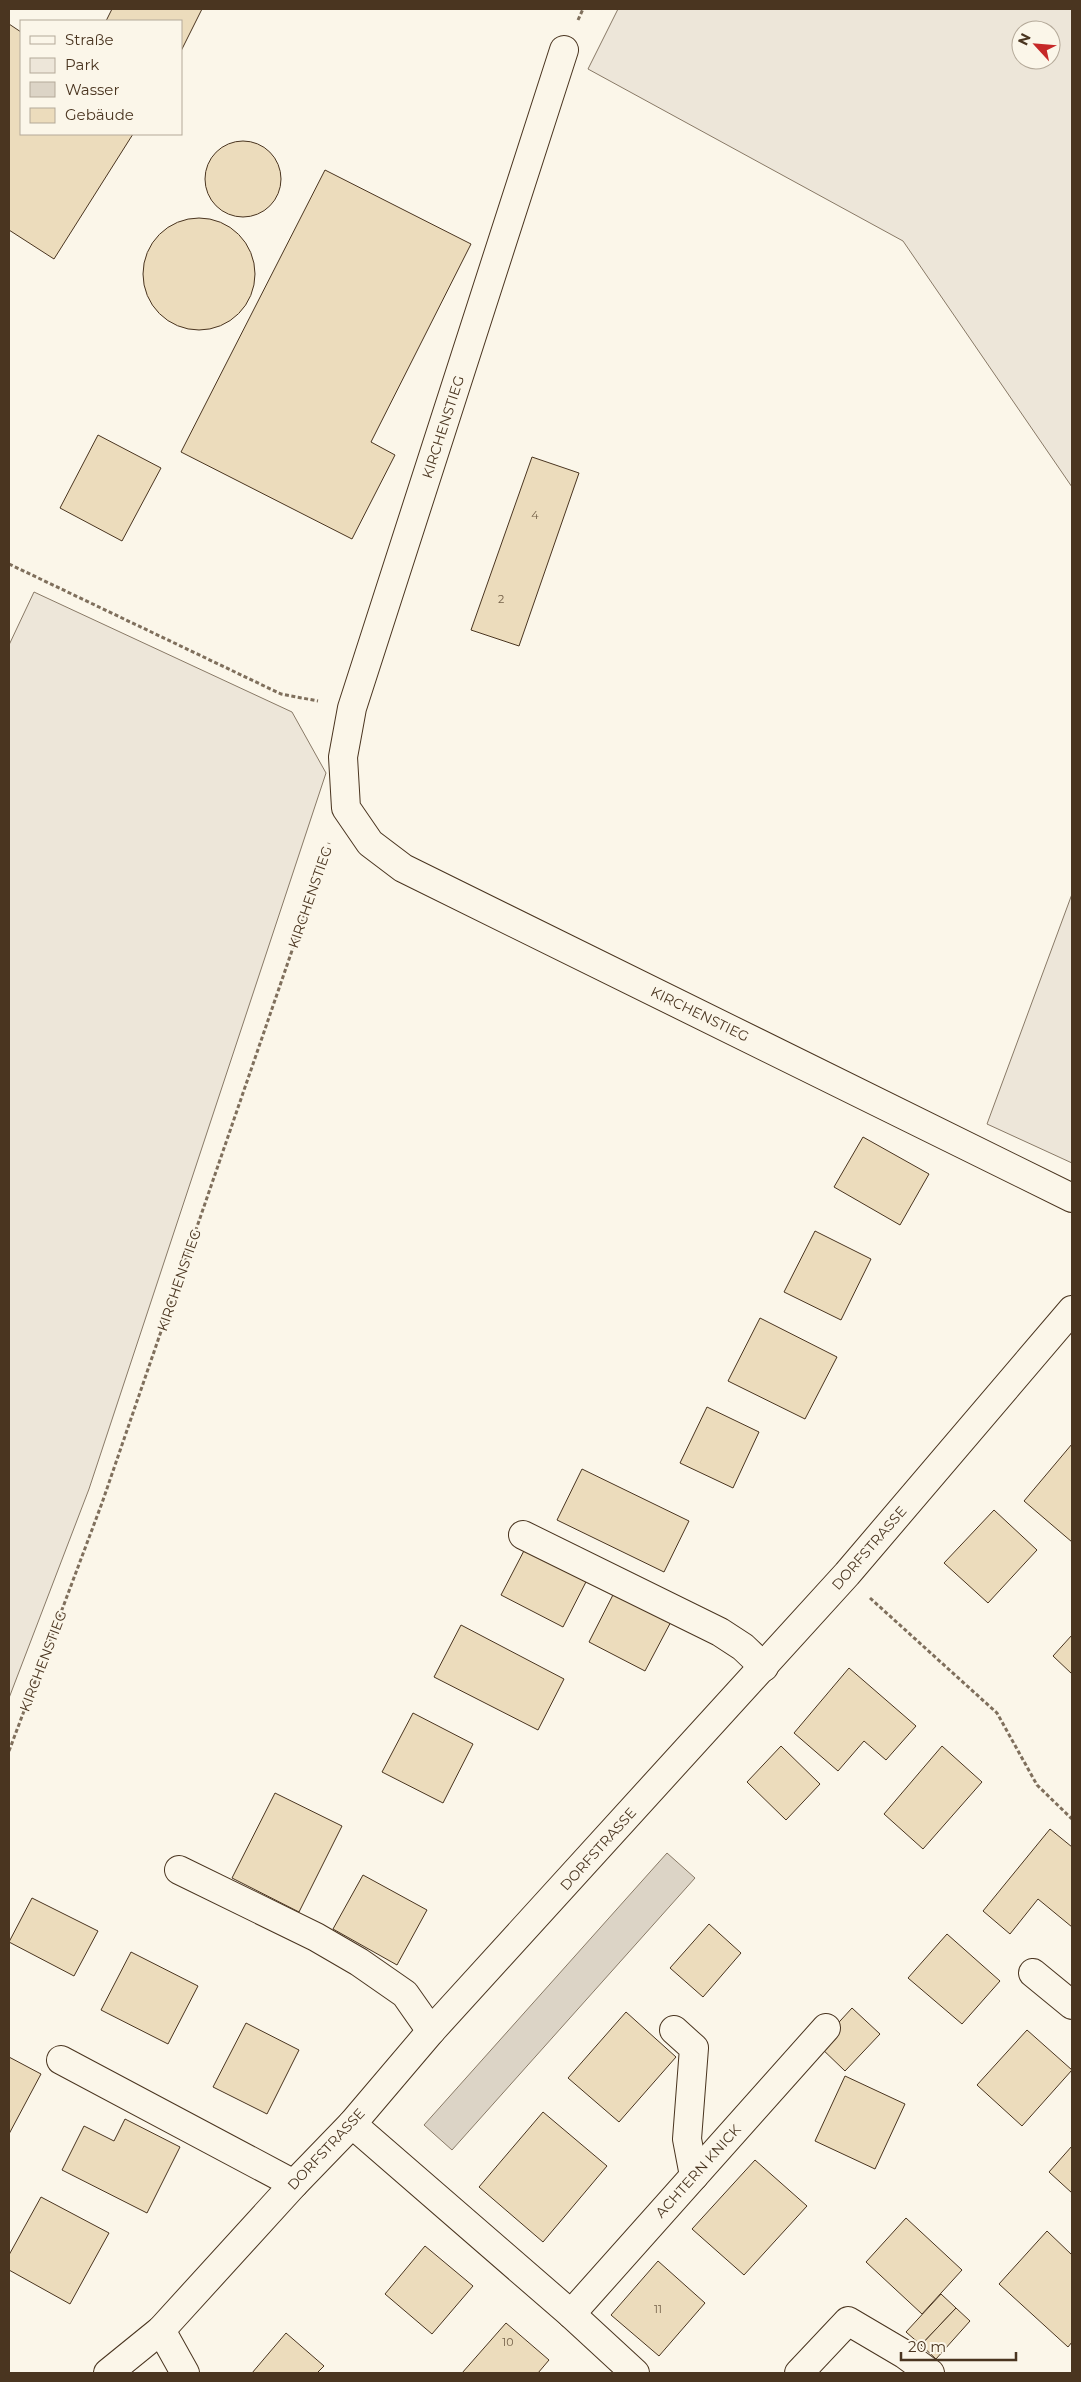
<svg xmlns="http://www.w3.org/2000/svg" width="1081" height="2382" font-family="Montserrat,sans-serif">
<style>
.green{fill:#ede6d9;stroke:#887966;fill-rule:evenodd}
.water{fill:#dcd4c6;stroke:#887966}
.building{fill:#ecdcbc;stroke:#4a3520}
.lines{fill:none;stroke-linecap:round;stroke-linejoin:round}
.minor-casing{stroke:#4a3520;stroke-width:30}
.path{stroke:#7f6f5c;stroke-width:3;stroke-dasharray:4 2.5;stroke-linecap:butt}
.minor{stroke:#fbf6e9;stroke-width:28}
.labels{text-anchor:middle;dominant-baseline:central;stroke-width:4;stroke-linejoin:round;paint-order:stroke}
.number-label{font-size:11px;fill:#725f47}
.street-label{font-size:14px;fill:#4a3520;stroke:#fbf6e9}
</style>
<rect width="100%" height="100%" fill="#fbf6e9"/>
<g class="green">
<path d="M618 9H1072V487L903 241 588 69ZM1021 30H1051V60H1021Z"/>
<path d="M34 592 292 712 326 773 89 1489 9 1698V645Z"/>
<path d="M1072 894V1163L987 1124Z"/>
</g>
<path class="water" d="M667 1853 695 1878 452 2150 424 2125Z"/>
<g class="building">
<path d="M112 9H202L181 51V21H106Z"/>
<path d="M9 24 21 32V134H133L54 259 9 230Z"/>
<circle cx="243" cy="179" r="38"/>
<path d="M325 170 471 244 371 442 395 455 352 539 181 452Z"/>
<circle cx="199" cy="274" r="56"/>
<path d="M98 435 161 468 122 541 60 508Z"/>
<path d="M532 457 579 473 519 646 471 630Z"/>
<path d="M863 1137 929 1174 900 1225 834 1187Z"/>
<path d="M815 1231 871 1259 841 1320 784 1292Z"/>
<path d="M760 1318 837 1357 805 1419 728 1381Z"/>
<path d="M707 1407 759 1432 733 1488 680 1463Z"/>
<path d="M1072 1444V1542L1024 1501Z"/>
<path d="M582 1469 689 1521 664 1572 557 1520Z"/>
<path d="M994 1510 1037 1550 988 1603 944 1563Z"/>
<path d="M528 1543 590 1574 563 1627 501 1595Z"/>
<path d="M617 1587 674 1616 645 1671 589 1642Z"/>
<path d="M461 1625 564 1679 538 1730 434 1677Z"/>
<path d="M1072 1635V1674L1053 1656Z"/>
<path d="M849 1668 916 1726 886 1760 864 1741 838 1771 794 1733Z"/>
<path d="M413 1713 473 1744 443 1803 382 1772Z"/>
<path d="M781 1746 820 1784 786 1820 747 1782Z"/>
<path d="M942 1746 982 1782 923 1849 884 1814Z"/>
<path d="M275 1793 342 1826 299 1912 232 1878Z"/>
<path d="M1050 1829 1072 1847V1927L1038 1899 1010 1934 983 1911Z"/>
<path d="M363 1875 427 1910 397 1965 333 1929Z"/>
<path d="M32 1898 98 1931 74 1976 9 1942Z"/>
<path d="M709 1924 741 1953 703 1997 670 1968Z"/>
<path d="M947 1934 1000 1981 962 2024 908 1978Z"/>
<path d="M131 1952 198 1986 168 2044 101 2010Z"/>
<path d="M852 2008 880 2034 845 2071 818 2045Z"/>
<path d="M626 2012 676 2057 619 2122 568 2078Z"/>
<path d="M246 2023 299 2050 267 2114 213 2087Z"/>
<path d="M1027 2030 1072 2070 1022 2126 977 2085Z"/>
<path d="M9 2057 41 2074 9 2134Z"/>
<path d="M845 2076 905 2104 875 2169 815 2141Z"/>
<path d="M543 2112 607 2166 543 2242 479 2187Z"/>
<path d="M125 2119 180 2147 147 2213 62 2170 84 2126 114 2141Z"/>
<path d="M1072 2146V2193L1049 2172Z"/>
<path d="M755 2160 807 2206 744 2275 692 2229Z"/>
<path d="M41 2197 109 2233 70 2304 9 2270V2255Z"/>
<path d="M906 2218 962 2270 922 2314 866 2262Z"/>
<path d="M1047 2231 1072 2255V2342L1068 2347 999 2284Z"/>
<path d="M425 2246 473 2286 432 2334 385 2294Z"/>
<path d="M658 2261 705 2303 659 2356 611 2315Z"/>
<path d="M941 2294 956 2308 921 2345 906 2332Z"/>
<path d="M956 2308 970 2321 936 2359 921 2345Z"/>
<path d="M506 2323 549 2360 538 2373H462Z"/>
<path d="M286 2333 324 2366 317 2373H252Z"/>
</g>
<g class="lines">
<defs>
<g id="minor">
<path d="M564 50 352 708 343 757 346 808 370 843 403 868 1072 1198"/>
<path d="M523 1535 720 1632 743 1647 764 1667"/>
<path d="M179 1870 316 1937 359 1962 405 1994 431 2031"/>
<path d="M1033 1973 1072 2005"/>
<path d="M674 2030 694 2048 687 2139 694 2176"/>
<path d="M61 2060 294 2184"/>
<path d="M352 2124 571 2314 635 2373"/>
<path d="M571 2314 826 2028"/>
<path d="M161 2330 185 2373"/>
<path d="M108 2373 161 2330 294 2184 352 2124 431 2031 847 1574 1072 1310"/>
<path d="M799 2373 848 2321 904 2354 930 2373"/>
</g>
</defs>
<use href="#minor" class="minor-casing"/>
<g class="path">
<path d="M578 20 583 9"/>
<path d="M9 564 281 694 318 701"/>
<path d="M870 1598 997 1713 1037 1785 1072 1819"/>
<path d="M9 1751 102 1503 329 843"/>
</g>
<use href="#minor" class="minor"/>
</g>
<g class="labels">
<g class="number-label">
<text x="535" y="515">4</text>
<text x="501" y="599">2</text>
<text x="658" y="2309">11</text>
<text x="508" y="2342">10</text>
</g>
<g class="street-label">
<text transform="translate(443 427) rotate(-72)">KIRCHENSTIEG</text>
<text transform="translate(310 897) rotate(-71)">KIRCHENSTIEG</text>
<text transform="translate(700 1014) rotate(26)">KIRCHENSTIEG</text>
<text transform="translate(179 1280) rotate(-71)">KIRCHENSTIEG</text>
<text transform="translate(869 1548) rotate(-49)">DORFSTRASSE</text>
<text transform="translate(43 1661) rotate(-69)">KIRCHENSTIEG</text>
<text transform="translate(598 1849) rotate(-48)">DORFSTRASSE</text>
<text transform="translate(326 2149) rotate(-47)">DORFSTRASSE</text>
<text transform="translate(698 2171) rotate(-48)">ACHTERN KNICK</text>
</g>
</g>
<rect width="1081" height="2382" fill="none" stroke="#4a3520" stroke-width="20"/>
<rect x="20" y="20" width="162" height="115" fill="#fbf6e9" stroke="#b4a999"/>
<rect x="30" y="36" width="25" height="8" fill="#fbf6e9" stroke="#b4a999"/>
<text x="65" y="45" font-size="15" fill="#4a3520">Straße</text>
<rect x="30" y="58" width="25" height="15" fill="#ede6d9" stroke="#b4a999"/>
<text x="65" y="70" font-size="15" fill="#4a3520">Park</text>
<rect x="30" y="82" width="25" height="15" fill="#dcd4c6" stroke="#b4a999"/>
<text x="65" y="95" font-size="15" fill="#4a3520">Wasser</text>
<rect x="30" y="108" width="25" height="15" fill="#ecdcbc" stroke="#b4a999"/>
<text x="65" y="120" font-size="15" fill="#4a3520">Gebäude</text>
<g transform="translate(1036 45) rotate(296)"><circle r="24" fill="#fbf6e9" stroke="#b4a999"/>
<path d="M0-4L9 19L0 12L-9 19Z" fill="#c62828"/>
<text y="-8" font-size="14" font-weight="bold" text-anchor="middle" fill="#4a3520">N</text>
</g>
<path d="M901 2352v8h115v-8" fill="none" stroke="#4a3520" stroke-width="2.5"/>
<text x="908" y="2352" font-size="15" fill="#4a3520" stroke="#fbf6e9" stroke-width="4" paint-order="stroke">20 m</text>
</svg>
